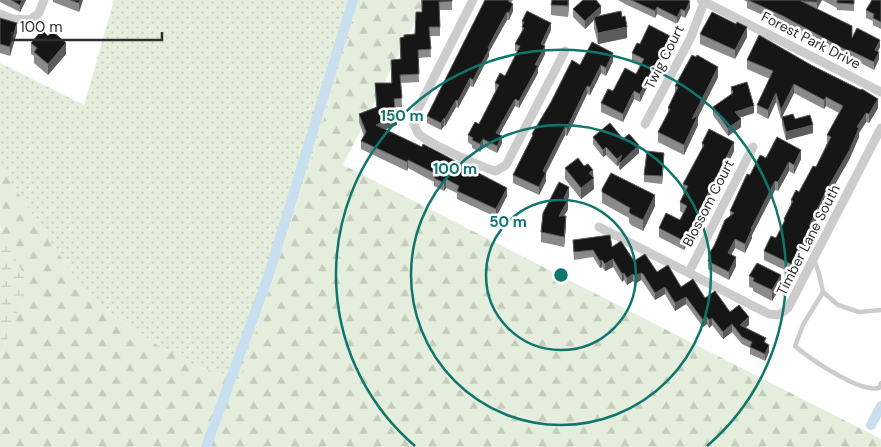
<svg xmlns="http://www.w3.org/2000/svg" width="881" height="447" font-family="'DM Sans',sans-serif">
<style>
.grass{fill:url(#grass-dots)}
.forest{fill:url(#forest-firs)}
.wetland{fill:url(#wetland-marsh)}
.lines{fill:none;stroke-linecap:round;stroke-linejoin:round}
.canal{stroke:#c7dfee;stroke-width:10}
.service{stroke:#ccc;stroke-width:4.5}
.minor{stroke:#ccc;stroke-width:9}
.wall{fill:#8a8a8a}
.shaded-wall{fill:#5c5c5c}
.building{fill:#161616;stroke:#5c5c5c}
.ring{fill:none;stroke:#0f766e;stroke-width:2.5}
.labels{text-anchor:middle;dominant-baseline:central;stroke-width:5;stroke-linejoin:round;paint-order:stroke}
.street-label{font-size:14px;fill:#2f2f2f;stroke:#fff}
.centre{fill:#0f766e;stroke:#fff;stroke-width:2.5}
.ring-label{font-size:15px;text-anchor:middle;font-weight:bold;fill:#0f766e;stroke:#fff;stroke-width:5;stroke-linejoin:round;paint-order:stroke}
</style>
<defs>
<pattern id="grass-dots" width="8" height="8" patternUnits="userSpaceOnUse" patternTransform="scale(1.25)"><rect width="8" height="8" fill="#e5eddc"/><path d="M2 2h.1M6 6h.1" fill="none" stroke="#c5ccbd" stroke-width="1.8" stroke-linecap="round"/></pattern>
<pattern id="forest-firs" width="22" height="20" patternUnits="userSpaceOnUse" patternTransform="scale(1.25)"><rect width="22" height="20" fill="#e5eddc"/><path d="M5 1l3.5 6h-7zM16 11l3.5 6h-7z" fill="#c5ccbd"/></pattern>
<pattern id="wetland-marsh" width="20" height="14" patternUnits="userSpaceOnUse" patternTransform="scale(1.25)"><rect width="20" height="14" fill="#e5eddc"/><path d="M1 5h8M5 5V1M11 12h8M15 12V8" fill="none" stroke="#c5ccbd"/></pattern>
</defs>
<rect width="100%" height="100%" fill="#fff"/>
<path class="grass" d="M114 0H348L355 22 240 381 192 364 156 344 117 318 103 307 71 272 0 166V63L84 105Z"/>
<path class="forest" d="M348 0H426L343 165 881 439V447H0V357L11 331 2 230 0 228V166L71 272 103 307 117 318 156 344 192 364 240 381 355 22Z"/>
<path class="wetland" d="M0 228 27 281 11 331 0 357Z"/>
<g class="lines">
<g class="canal">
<path d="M871 425 881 406"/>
<path d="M206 447 268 277 353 0"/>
</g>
<g class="service">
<path d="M814 259 819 274 823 292 838 305 859 312 881 310"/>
<path d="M823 292 803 325 795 346C810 359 860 393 879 388L881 383"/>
</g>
<g class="minor">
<path d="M473 0 417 111 413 122C415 125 416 130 418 133 425 142 483 168 496 171L506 165 565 51"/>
<path d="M701 0 881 92"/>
<path d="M0 14 12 19 30 20 39 13 44 0"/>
<path d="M645 124 691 37 705 0"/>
<path d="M599 227 769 314 779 315 788 308 881 128"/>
<path d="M689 272 753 147"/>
</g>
</g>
<g class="wall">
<path d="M0 0H26L20 12 0 2Z"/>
<path d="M53 0H83L79 12 53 2Z"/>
<path d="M421 0H452V10H440V36H430L431 57 418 58 419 82 401 83 402 107H394L397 125 385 129 507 196 496 217 457 199V193L446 188 444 191 434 186V182L408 168 407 171 361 149V141L364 136 359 122V114L376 107 375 83H391V60L400 59V38L404 37 415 34 422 12Z"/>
<path d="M485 0H513L511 3 513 11 509 20H507L495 41 489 52V56L473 87 470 86 458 108 456 107 445 126H444L441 130 427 123V116Z"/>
<path d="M569 0 568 17 551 15V5Z"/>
<path d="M618 0H688L690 8 685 18 681 16 677 24 657 14 655 18 625 4Z"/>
<path d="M744 0H822L817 9 852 38 880 47 878 51 879 59 874 70 849 57 848 59 783 24 747 8V2Z"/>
<path d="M822 0H854V11L837 10V8Z"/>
<path d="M881 0V29L873 25V21L866 18V10Z"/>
<path d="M573 9 601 13 597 17 627 38 598 44 594 28V20L585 29 573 17Z"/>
<path d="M0 18 17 32 10 56 0 53Z"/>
<path d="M522 21 551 30 544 46 545 54 538 68V73L519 108 515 106 499 135 502 143 497 153 483 146 480 152 472 148V145L468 142V135L479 124 496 91 495 90V83L505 76 518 52 515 51V44L522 31Z"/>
<path d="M700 34 747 37 735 59 700 44Z"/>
<path d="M31 43 66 54 48 75 34 63V56L31 54Z"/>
<path d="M640 44H670L661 64 652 77 640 102 634 99 623 122 601 112V103L613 91 636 74 640 66 632 61V53Z"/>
<path d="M747 60 878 108 869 123 866 122 859 133V137L849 160 826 200 810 232V235L807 243 791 273 764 260V251L776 238 784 222V219L791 206V200L799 192 816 167 827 143V135L839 113 826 106 824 109 794 93 781 119 776 102 768 119 757 113V105L770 79 747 69Z"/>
<path d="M613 61 606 76 601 73 590 95 587 94 567 136 565 135 546 173V181L539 195 513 183V175L532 137V134L580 65Z"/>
<path d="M718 77 698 117V125L684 155 658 142V132L668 114V108L675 93V86Z"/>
<path d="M731 87 754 113 739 118 741 127 728 136 713 115V107L731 95Z"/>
<path d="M782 117 795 119 813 133 786 140 782 125Z"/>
<path d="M593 137 623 139 639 153 620 170 619 169V165L617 166 606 155 603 157 593 144Z"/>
<path d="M702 143 734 151 684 250 659 237V228L680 220 683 213 680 211V202L684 193H683V184L702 150Z"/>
<path d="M801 159 794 174 789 171 778 191 775 190 752 235V238L745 253 735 248 731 255 736 266 729 280 708 269V255L714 246 730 216V211L750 175Z"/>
<path d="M664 160 662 184 644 182V175Z"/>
<path d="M565 168 593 177 594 189 581 199 565 179Z"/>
<path d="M602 189 655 206 643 231 631 225 629 222V218L602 203Z"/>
<path d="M569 197 567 200 568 209 564 216 566 226 564 247 541 242V232Z"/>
<path d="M573 240 612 247 634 261 657 272 681 287 705 298 730 312 749 325 746 327 766 343 769 352 765 361 750 354V348L742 344 732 332 723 339 712 325 709 328 707 324 703 327 686 304 675 311 665 294 655 300 643 282 641 280 635 284 633 281 627 285 624 280 622 282 613 267 605 271 602 267 600 268 593 257 574 260 573 247Z"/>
<path d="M749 276 781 286 772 301 753 291V288L749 287Z"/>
</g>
<g class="shaded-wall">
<path d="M22 0H26L20 12V5Z"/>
<path d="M80 0H83L79 12V3Z"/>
<path d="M568 0H569L568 17Z"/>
<path d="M818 0H822L817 9V2Z"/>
<path d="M690 1V8L685 18V11Z"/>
<path d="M513 4V11L509 20V13Z"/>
<path d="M601 6V13L595 19 594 17V20L585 29V21Z"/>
<path d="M657 7V14L655 18V11Z"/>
<path d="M681 9V16L677 24V17Z"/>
<path d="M507 12V20L489 52V56L473 87V80L495 34Z"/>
<path d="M17 23V32L10 56V47Z"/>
<path d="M551 23V30L541 51V44Z"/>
<path d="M627 27V38L598 44V33Z"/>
<path d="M747 27V37L735 59V50Z"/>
<path d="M670 36V44L661 64 652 77 640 102V94Z"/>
<path d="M880 40V47L875 57V50Z"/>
<path d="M66 43V54L48 75V64Z"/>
<path d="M545 46V54L538 68V73L519 108V101Z"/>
<path d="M879 52V59L874 70V62Z"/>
<path d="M613 53V61L606 76V68Z"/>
<path d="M601 65V73L590 95V87Z"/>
<path d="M718 67V77L698 117V125L684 155V145L692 119Z"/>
<path d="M470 78V86L458 108V101Z"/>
<path d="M794 84V93L781 119V110Z"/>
<path d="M587 86V94L567 136V128Z"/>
<path d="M634 91V99L623 122V114Z"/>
<path d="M776 93V102L768 119V110Z"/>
<path d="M826 97V106L824 109V100Z"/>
<path d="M515 99V106L496 140V133Z"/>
<path d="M878 99V108L869 123V114Z"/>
<path d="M456 100V107L445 126V119Z"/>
<path d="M754 106V113L735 119V112Z"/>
<path d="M866 113V122L859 133V137L849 160 826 200 810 232V235L807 243 791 273V264L809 226 857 127Z"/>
<path d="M397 116V125L376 133V125Z"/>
<path d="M444 118V126L441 130V123Z"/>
<path d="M741 119V127L728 136V128Z"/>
<path d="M813 125V133L786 140V132Z"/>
<path d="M565 127V135L546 173V181L539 195V187L543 171Z"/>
<path d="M502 136V143L497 153V146Z"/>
<path d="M483 139V146L480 152V144Z"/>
<path d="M734 142V151L684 250V241Z"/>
<path d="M639 145V153L620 170V163L619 162V165L617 166V159L622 155Z"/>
<path d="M606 147V155L603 157V150Z"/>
<path d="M801 150V159L794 174V165Z"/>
<path d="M664 153V160L662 184V176Z"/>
<path d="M408 160V168L407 171V162Z"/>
<path d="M789 162V171L778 191V182Z"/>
<path d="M593 170 594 189 581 199V188L589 173Z"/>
<path d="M446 179V188L444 191V183Z"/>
<path d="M775 181V190L752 235V238L745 253V244L751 229Z"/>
<path d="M569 187V197L564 207V198Z"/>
<path d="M507 188V196L496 217V209Z"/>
<path d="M655 195V206L643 231V220Z"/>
<path d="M568 200V209L559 225V216Z"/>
<path d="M566 216V226L564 247V237Z"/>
<path d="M735 239V248L728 261V253Z"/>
<path d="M736 257V266L729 280V272Z"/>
<path d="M613 259V267L605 271V264Z"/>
<path d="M602 260V267L600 268V261Z"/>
<path d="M624 273V280L622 282V274Z"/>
<path d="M641 273V280L635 284V276Z"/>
<path d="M633 274V281L627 285V278Z"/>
<path d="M781 275V286L772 301V290Z"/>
<path d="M665 287V294L655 300V293Z"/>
<path d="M686 297V304L675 311V303Z"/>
<path d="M707 317V324L703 327V320Z"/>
<path d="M749 317V325L740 332V325Z"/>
<path d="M712 318V325L709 328V320Z"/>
<path d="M732 324V332L723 339V332Z"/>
<path d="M769 345V352L765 361V354Z"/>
</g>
<g class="building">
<path d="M11 0H22L20 5Z"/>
<path d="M70 0H80L79 3Z"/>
<path d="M422 0H452V1L439 2 440 27H429L431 49 418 50 419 74 400 75 402 98 394 99 395 109 397 116 376 125 422 147 423 144 507 188 496 209 457 191 459 186 446 179 444 183 434 178 436 174 408 160 407 162 361 141 366 132 359 114 377 107 375 83H392L391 60 401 59 400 38 404 37V35L415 34 416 12H422Z"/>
<path d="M485 0H509L508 1 513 4 509 13 507 12 495 34 488 48 489 49 473 80 470 78 458 101 456 100 445 119 444 118 441 123 427 116Z"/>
<path d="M552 0H568V6L551 5Z"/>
<path d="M583 0H596L601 6 585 21 573 9Z"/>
<path d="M631 0H688L690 1 685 11 681 9 677 17 657 7 655 11Z"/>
<path d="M748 0H818L817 2 801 1 852 26V38L857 28 880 40 875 50 879 52 874 62 849 50 848 51 783 16Z"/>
<path d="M837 0H854V4L837 3Z"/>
<path d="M872 0H881V22L873 18 874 14 866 10Z"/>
<path d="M527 11 551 23 541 44 545 46 535 65 538 66 519 101 515 99 496 133 502 136 497 146 483 139 480 144 472 140 473 138 468 135 475 122 479 124 499 85 495 83 500 73 505 76 520 46 515 44 524 28 522 27 524 22 522 21Z"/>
<path d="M621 11 622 17 625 16 627 27 598 33 594 17Z"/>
<path d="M712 12 736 24 737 22 747 27 735 50 700 34Z"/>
<path d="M0 18 17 23 10 47 0 44Z"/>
<path d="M649 25 670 36 661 56 652 69 640 94 634 91 623 114 601 103 608 89 613 91 625 68 636 74 644 59 632 53 637 43 640 44Z"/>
<path d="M42 30 48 36 52 31 66 43 48 64 34 52 37 48 31 43Z"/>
<path d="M759 35 811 65 861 90 862 89 878 99 869 114 866 113 857 127 859 128 849 151 826 191 809 226H810L807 234 791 264 764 251 771 236 776 238 785 220 784 219 793 201 791 200 796 190 799 192 813 166 816 167 831 137 827 135 843 106 826 97 824 100 794 84 781 110 776 93 768 110 757 105 773 71 747 60Z"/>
<path d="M592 42 613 53 606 68 601 65 590 87 587 86 567 128 565 127 543 171 546 173 539 187 513 175 533 135 532 134 551 102 572 60 580 65Z"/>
<path d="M692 55 696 57 697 55 718 67 692 119 698 115 684 145 658 132 670 109 668 108 678 87 675 86Z"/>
<path d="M747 82 754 106 735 112 741 119 728 128 713 107 733 93 731 87Z"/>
<path d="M793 114 795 119 810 115 813 125 786 132 782 117Z"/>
<path d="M610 123 623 139 629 134 639 145 620 163 619 162 622 155 617 159 606 147 603 150 593 137Z"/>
<path d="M709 129 734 142 684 241 659 228 666 213 680 220 687 206 680 202 688 186 683 184 704 145 702 143Z"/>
<path d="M777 137 801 150 794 165 789 162 778 182 775 181 751 229H752L745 244 735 239 728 253 736 257 729 272 708 261 710 256 708 255 714 246 725 220 734 213 730 211 747 174 750 175 760 155 766 158Z"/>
<path d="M647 151 664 153 662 176 644 175Z"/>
<path d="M578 158 584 166 588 164 593 170 589 173 594 178 581 188 565 168Z"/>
<path d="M611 173 655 195 643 220 631 214 629 212 630 208 602 192V189Z"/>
<path d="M559 182 569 187 564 198 568 200 559 216H566L564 237 541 232 543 213Z"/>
<path d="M610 235 612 247 621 241 634 261 645 254 657 272 668 265 681 287 693 279 705 298 715 291 730 312 739 305 749 317 740 325 766 338 764 342 769 345 765 354 750 347 752 342 742 337 732 324 723 332 712 318 709 320 707 317 703 320 686 297 675 303 665 287 655 293 643 274 641 273 635 276 633 274 627 278 624 273 622 274 613 259 605 264 602 260 600 261 593 250 574 252 573 240Z"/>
<path d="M757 263 781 275 772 290 753 281 754 278 749 276Z"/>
</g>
<g class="ring">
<circle cx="561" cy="275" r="75"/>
<circle cx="561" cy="275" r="150"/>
<path d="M415 446A225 225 0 1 1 707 446"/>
</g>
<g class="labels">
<g class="street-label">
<text transform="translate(811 40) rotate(27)">Forest Park Drive</text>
<text transform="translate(664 57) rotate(-63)">Twig Court</text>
<text transform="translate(708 203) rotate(-63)">Blossom Court</text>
<text transform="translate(808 240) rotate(-63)">Timber Lane South</text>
</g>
</g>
<circle cx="561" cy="275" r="8" class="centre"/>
<g class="ring-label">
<text x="402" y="121">150 m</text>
<text x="455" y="174">100 m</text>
<text x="508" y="227">50 m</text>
</g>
<path d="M12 32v8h150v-8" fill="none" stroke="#2f2f2f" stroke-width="2.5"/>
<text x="20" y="32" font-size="15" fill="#2f2f2f" stroke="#ffffff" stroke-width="4" paint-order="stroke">100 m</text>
</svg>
